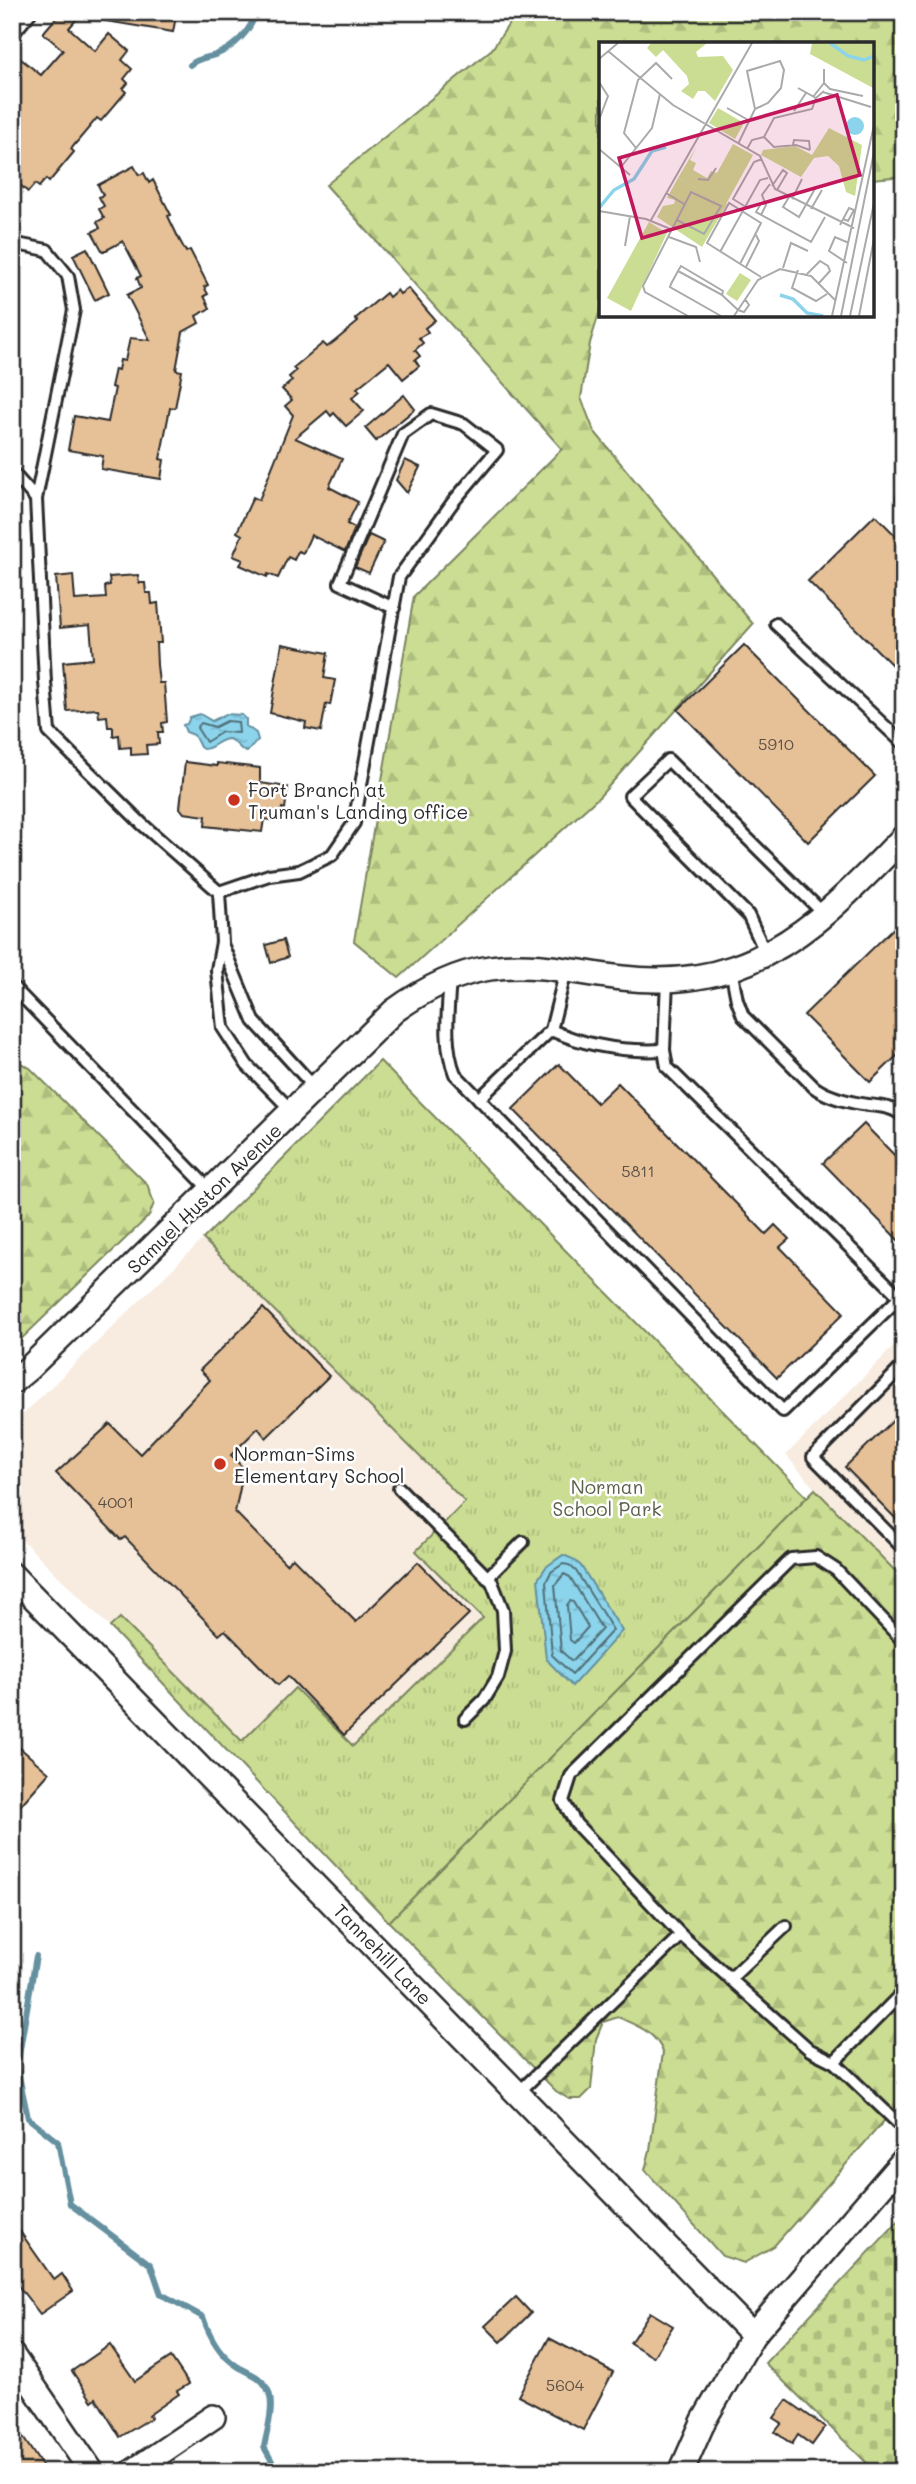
<svg xmlns="http://www.w3.org/2000/svg" width="916" height="2484" font-family="Mali,sans-serif">
<style>
.built{fill:#f8ece0}
.grass{fill:url(#grass-tufts);stroke:#7a845e;stroke-width:2}
.forest{fill:url(#forest-firs);stroke:#7a845e;stroke-width:2}
.cemetery{fill:url(#cemetery-stones);stroke:#7a845e;stroke-width:2}
.water{fill:url(#water-ripples);stroke:#65909f;stroke-width:2}
.lines{fill:none;stroke-linecap:round;stroke-linejoin:round}
.shore{stroke:#516f78;stroke-width:2}
.stream{stroke:#65909f;stroke-width:6}
.building{fill:#e6c097;stroke:#2b2b2b;stroke-width:2}
.lane-casing{stroke:#2b2b2b;stroke-width:16}
.street-casing{stroke:#2b2b2b;stroke-width:28}
.lane{stroke:#fff;stroke-width:10}
.street{stroke:#fff;stroke-width:23}
.poi-dot{fill:#c8321e;stroke:#fff;stroke-width:2.5}
.labels{text-anchor:middle;dominant-baseline:central;stroke-width:5;stroke-linejoin:round;paint-order:stroke}
.number-label{font-size:16px;fill:#5a5046}
.poi-label{font-size:19px;fill:#2b2b2b;stroke:#fff;text-anchor:start}
.street-label{font-size:19px;fill:#2b2b2b;stroke:#fff}
.park-label{font-size:19px;fill:#5b604a;stroke:#fff}
.inset-river{fill:none;stroke:#8bd4ec;stroke-width:3.5}
.inset-road{fill:none;stroke:#aaa;stroke-width:2}
.view{fill:#c2185b;fill-opacity:0.15;stroke:#c2185b;stroke-width:3.5}
.inset-edge{fill:none;stroke:#2b2b2b;stroke-width:3.5}
</style>
<defs>
<pattern id="grass-tufts" width="24" height="20" patternUnits="userSpaceOnUse" patternTransform="scale(1.75)"><rect width="24" height="20" fill="#cadd92"/><path d="M3 7l-1-3M5 7V3M7 7l1-3M15 17l-1-3M17 17v-4M19 17l1-3" fill="none" stroke="#aebe7e"/></pattern>
<pattern id="forest-firs" width="22" height="20" patternUnits="userSpaceOnUse" patternTransform="scale(1.75)"><rect width="22" height="20" fill="#cadd92"/><path d="M5 1l3.5 6h-7zM16 11l3.5 6h-7z" fill="#aebe7e"/></pattern>
<pattern id="cemetery-stones" width="16" height="16" patternUnits="userSpaceOnUse" patternTransform="scale(1.75)"><rect width="16" height="16" fill="#cadd92"/><path d="M2 7V4a2 2 0 0 1 4 0v3zM10 15v-3a2 2 0 0 1 4 0v3z" fill="#aebe7e"/></pattern>
<pattern id="water-ripples" width="26" height="14" patternUnits="userSpaceOnUse" patternTransform="scale(1.75)"><rect width="26" height="14" fill="#8bd4ec"/><path d="M2 4q2-2 4 0t4 0M15 11q2-2 4 0t4 0" fill="none" stroke="#78b6cb"/></pattern>
</defs>
<rect width="100%" height="100%" fill="#fff"/>
<filter id="ink" filterUnits="userSpaceOnUse"><feTurbulence type="fractalNoise" baseFrequency=".0143" numOctaves="2"/><feDisplacementMap in="SourceGraphic" scale="14" xChannelSelector="R" yChannelSelector="G"/><feConvolveMatrix kernelMatrix="1 2 1 2 8 2 1 2 1" color-interpolation-filters="sRGB"/></filter>
<g filter="url(#ink)">
<g class="built">
<path d="M203 1239 465 1502 417 1551 484 1618 353 1746 242 1742 120 1618 110 1627 12 1530V1425Z"/>
<path d="M904 1336V1580L815 1489 786 1455Z"/>
</g>
<path class="grass" d="M380 1061 807 1497 389 1922 110 1627 120 1618 242 1741 295 1688 353 1746 483 1618 416 1551 465 1502 203 1239Z"/>
<g class="forest">
<path d="M517 12H880L904 23V176L872 179V44H601V307L590 343 581 398 594 431 753 624 600 796 399 978 354 941 414 596 562 449 326 185 492 49Z"/>
<path d="M15 1060 30 1068 147 1184 154 1203 149 1216 12 1348V1061Z"/>
<path d="M815 1489 904 1580V2101L898 2105 774 2246 744 2263 722 2256 645 2170 650 2150 663 2052C655 2031 637 2026 618 2017L603 2022 596 2039 591 2089 581 2099H569L556 2091 389 1922Z"/>
</g>
<path class="cemetery" d="M904 2215V2472H876L765 2363Z"/>
<g class="water">
<path d="M200 714 212 721 226 714 242 715 246 719V726L256 733 258 740 247 752C239 750 237 742 229 739 218 739 214 749 203 749L200 747 194 735 186 732 183 725 187 724 190 717Z"/>
<path d="M563 1555 573 1559 581 1566 622 1631 572 1686 546 1659 538 1579 546 1567Z"/>
</g>
<g class="lines">
<g class="shore">
<path d="M227 721 238 722 239 733 222 732 206 742 197 728 201 723 215 727Z"/>
<path d="M563 1564 569 1565 576 1571 613 1630 572 1674 552 1655 546 1582 551 1572Z"/>
<path d="M564 1574 570 1577 602 1629 572 1661 561 1651 555 1585Z"/>
<path d="M570 1601 573 1602 588 1627 574 1643 570 1640 567 1605Z"/>
</g>
<g class="stream">
<path d="M190 65C197 58 206 58 215 55 234 48 251 31 256 12"/>
<path d="M36 1956 17 2067 28 2118 58 2142 70 2204 151 2265 161 2294 203 2317C209 2335 220 2355 237 2366 248 2373 260 2375 267 2388 276 2404 267 2430 264 2447L278 2472"/>
</g>
</g>
<g class="building">
<path d="M61 12H83L69 28 95 51 109 34 129 51 122 60 132 69 124 79 128 83 123 89 126 92 101 121 97 118 71 149 74 152 49 182 46 179 39 187 35 184 28 192 12 178V69L21 59 41 75 63 50 43 33Z"/>
<path d="M106 12H170L169 15 176 16 173 32 106 21Z"/>
<path d="M134 166 139 175 144 173 149 183 153 180 171 215 168 216 178 237 186 252 190 250 208 285 204 287 208 294 204 296 210 308 196 316 199 323 183 332 176 370 182 371 175 408H170L160 459 164 460 161 479 101 469 103 456 68 450 74 416 108 422 115 388 111 387 115 369 118 370 120 360 125 361 130 338 150 340 127 295 141 288 137 278 141 276 127 249 123 241 103 252 92 232 100 228 97 222 104 218 99 209 104 206 99 197 103 195 98 185Z"/>
<path d="M87 248 109 293 95 300 73 255Z"/>
<path d="M408 288 435 320 425 328 428 332 419 338 423 343 415 350 420 356 415 360 419 366 403 379 389 362 357 388 360 391 352 398 364 411 346 426 334 413 331 416 327 411 295 438 342 459 329 487 358 502 347 524 355 528 345 552 311 535 303 553 298 551 294 560 288 557 278 578 268 574 267 577 240 565 243 560 233 556 242 535 237 532 253 497 259 500 293 415 285 406 292 400 282 389 292 381 289 377 296 371 293 368 323 343 327 347 335 341 358 322 355 319 386 293 389 297 397 290 400 294Z"/>
<path d="M404 395 415 409 376 441 365 428Z"/>
<path d="M405 460 420 467 407 493 396 480Z"/>
<path d="M875 515 904 544V677L808 581Z"/>
<path d="M369 535 384 542 369 573 355 567Z"/>
<path d="M73 575 75 600 106 598 105 586 110 585 109 577 138 575 139 583H145L146 593H151L152 604 158 603 161 643H156L157 665 159 683H164L167 722 162 723 163 732H158L159 744 146 745 147 754 131 755V747L120 748 119 735 113 736V727H108L107 716 99 717 98 709 67 711 63 662 93 659 90 625 60 628 56 577Z"/>
<path d="M282 644 328 653 324 678 335 680 330 705 326 704 321 731 305 728 306 722 270 713Z"/>
<path d="M744 645 875 776 808 842 678 710Z"/>
<path d="M185 762 217 766V763L260 768V783L288 787 285 809 282 808 280 821 264 819 262 832 205 826 206 816 184 813 180 808Z"/>
<path d="M904 918V1049L870 1082 804 1015Z"/>
<path d="M283 940 288 957 271 963 266 945Z"/>
<path d="M559 1064 597 1103 618 1083 766 1234 775 1225 789 1239 780 1247 844 1313 777 1378 513 1109Z"/>
<path d="M864 1124 904 1165V1246L823 1163Z"/>
<path d="M263 1308 329 1376 266 1438 258 1428 231 1455 244 1469 235 1512 286 1564 293 1558 356 1622 418 1562 469 1614 344 1735 288 1676 278 1685 225 1630 219 1635 125 1537 121 1540 56 1473 110 1424 140 1454 210 1380 200 1370Z"/>
<path d="M904 1410V1527L845 1467Z"/>
<path d="M12 1741 49 1773 12 1815Z"/>
<path d="M12 2220 54 2280 62 2274 73 2291 40 2314 12 2278Z"/>
<path d="M516 2297 531 2313 501 2342 485 2326Z"/>
<path d="M650 2312 673 2326 653 2357 630 2343Z"/>
<path d="M549 2338 613 2372 583 2430 518 2396Z"/>
<path d="M110 2345 135 2381 171 2357 189 2384 177 2391 179 2394 149 2415 151 2418 120 2437 96 2398 92 2401 72 2371Z"/>
<path d="M787 2400 825 2427 812 2445 798 2435 792 2444 775 2432 782 2423 774 2418Z"/>
<path d="M22 2436 46 2472H12V2443Z"/>
</g>
<g class="lines">
<defs>
<g id="lane">
<path d="M12 35 31 12"/>
<path d="M12 243 47 250 68 276 74 310 36 499 45 682 49 732 142 824 219 892 269 875 299 871 332 855 354 823 399 577 453 502 497 450 464 424 431 414 403 434 340 583 394 608"/>
<path d="M12 472 36 499"/>
<path d="M903 498 904 499"/>
<path d="M776 624 904 744"/>
<path d="M219 892 222 942 217 970 223 1028 247 1065 293 1112"/>
<path d="M222 944 254 1021 316 1089"/>
<path d="M766 954 748 915 630 796 668 760 824 914"/>
<path d="M731 969 737 1000 743 1016 814 1087C826 1096 841 1100 856 1103 873 1107 892 1104 904 1117"/>
<path d="M450 979C448 1010 443 1044 455 1074L783 1411 900 1297"/>
<path d="M667 980 664 1050 667 1067 904 1301"/>
<path d="M12 986 211 1191"/>
<path d="M551 1030C586 1046 625 1052 664 1050"/>
<path d="M479 1099 551 1030 566 970"/>
<path d="M904 1365 813 1457 904 1549"/>
<path d="M399 1488 492 1582 503 1610 505 1651 498 1677 484 1700 465 1719"/>
<path d="M487 1578 523 1542"/>
<path d="M904 1642 836 1570 816 1557 791 1559 571 1776 563 1801 576 1824 681 1935 810 2050 834 2062 904 2129"/>
<path d="M730 1979 786 1926"/>
<path d="M834 2062 904 1991"/>
<path d="M518 2093 681 1935"/>
</g>
<g id="street">
<path d="M12 1382 29 1368 394 1011C423 990 454 973 490 968 534 961 579 973 622 978 658 982 698 980 733 968 804 944 852 889 904 837"/>
<path d="M12 1575 753 2335"/>
<path d="M12 2355 92 2472"/>
<path d="M132 2472 213 2417"/>
<path d="M681 2472 704 2420 753 2335 904 2160"/>
</g>
</defs>
<use href="#lane" class="lane-casing"/>
<use href="#street" class="street-casing"/>
<use href="#lane" class="lane"/>
<use href="#street" class="street"/>
</g>
</g>
<g class="poi-dot">
<circle cx="234" cy="800" r="7"/>
<circle cx="220" cy="1464" r="7"/>
</g>
<g class="labels">
<g class="number-label">
<text x="776" y="743">5910</text>
<text x="638" y="1170">5811</text>
<text x="116" y="1501">4001</text>
<text x="565" y="2384">5604</text>
</g>
<g class="poi-label">
<text x="248" y="789">Fort Branch at<tspan x="248" dy="22">Truman's Landing office</tspan></text>
<text x="234" y="1453">Norman-Sims<tspan x="234" dy="22">Elementary School</tspan></text>
</g>
<g class="street-label">
<text transform="translate(204 1198) rotate(-44)">Samuel Huston Avenue</text>
<text transform="translate(383 1954) rotate(46)">Tannehill Lane</text>
</g>
<g class="park-label">
<text x="607" y="1486">Norman<tspan x="607" dy="22">School Park</tspan></text>
</g>
</g>
<g transform="translate(599 42)">
<rect width="275" height="275" fill="#fff"/>
<path d="M134 102 154 113 127 162 79 136 98 104 91 118 97 121 94 128 108 136 112 129 118 131Z" fill="#cadd92"/>
<path d="M52 1H108L97 10 99 15 124 14 134 28 116 59 106 49H99L94 57 82 49 90 42 88 34 64 8 57 15 48 6ZM213 1H275L274 46 211 12ZM119 66 145 81 136 97 110 81ZM230 86 263 103 256 154 247 150 240 124 229 114 215 116 202 135 162 113 164 108 196 104 213 113ZM79 136 128 162 103 205 58 175 64 164 75 162 76 158 68 156Z" fill="#cadd92"/>
<path d="M50 180 68 191 32 269 8 256Z" fill="#cadd92"/>
<path d="M141 231 152 238 138 259 127 252Z" fill="#cadd92"/>
<path d="M247 84a9 9 0 1 1 18 0a9 9 0 1 1-18 0Z" fill="#8bd4ec"/>
<path class="inset-river" d="M231 1 249 14 265 18 275 14M0 166 15 148 35 137 53 109 67 105M181 253 194 257 208 271 224 274"/>
<path class="inset-road" d="M9 9 74 63 161 114 176 147 255 186M0 17 19 1M181 19 185 28 182 46 169 61 156 67 148 29ZM0 40 9 54 0 78M225 41 231 47 264 54M199 46 217 56 225 49M224 50 272 65M214 55 225 41V27M128 66 151 79M195 69 207 51M139 102 156 67M194 103 195 98 210 99 211 108M37 106 25 91 39 38 57 21 73 37M0 107 31 133M148 107 153 98 165 95M211 108 197 103 175 105 165 95 175 76 213 67 217 56M22 125 53 86 61 52M99 137 109 138 117 126M173 144 184 128 188 131 178 148M67 151 85 162M190 155 184 165 200 175 217 145M193 157 203 137M163 160 157 170 212 200 226 175M147 165 134 157 155 120 163 117M212 167 223 148M0 169 47 177 74 188M162 173 167 163 163 153 171 142M52 178 153 1M78 178 105 192 122 164 92 150 44 244 46 250 89 274M241 183 250 166 255 168 249 179 244 177M70 195 97 205 101 220M26 204 31 174M121 210 161 138 169 136M248 221 230 209 236 195 250 201M141 222 162 181 130 161 108 201 162 235M147 225 160 199 157 193M184 226 192 201 209 209M199 228 193 246 217 259 228 252M79 229 123 253 124 249 82 224 79 229 72 242 71 245 122 274M208 232 221 219 229 224 231 229 220 241M123 253 139 268M139 268 145 270 150 263 146 257M135 274 159 238 181 227 212 234 237 259M233 274 275 83M242 274 275 110M251 274 275 161M260 274 275 197"/>
<path class="view" d="M238 53 261 133 43 196 20 116Z"/>
<rect width="275" height="275" class="inset-edge"/>
</g>
<rect width="916" height="2484" fill="none" stroke="#fff" stroke-width="42"/>
<rect x="21" y="21" width="874" height="2442" fill="none" stroke="#2b2b2b" stroke-width="2.5" filter="url(#ink)"/>
</svg>
